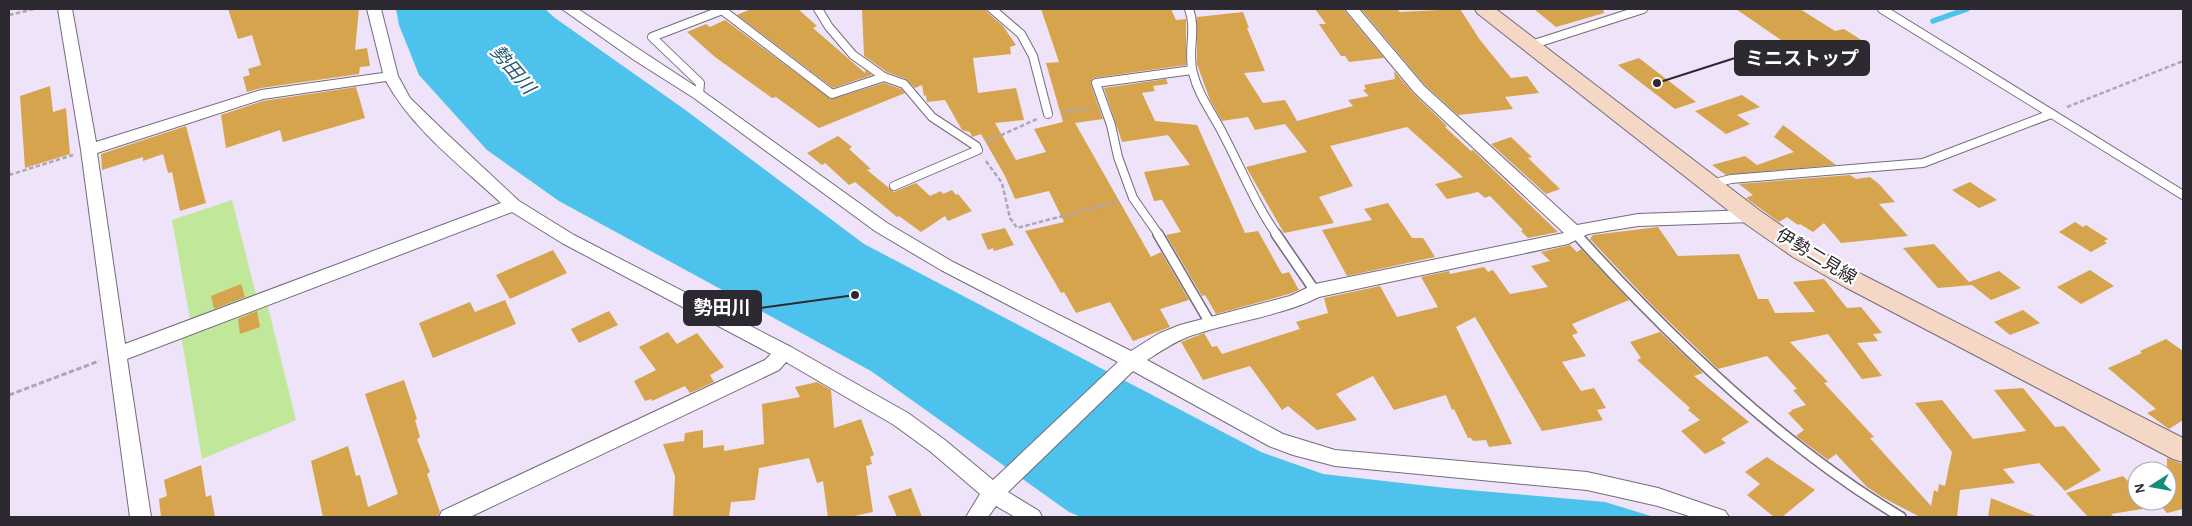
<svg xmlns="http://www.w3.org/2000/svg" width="2192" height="526" font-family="'Alegreya Sans','Noto Sans JP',sans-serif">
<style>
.green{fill:#c1e89a}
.water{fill:#4cc2ec}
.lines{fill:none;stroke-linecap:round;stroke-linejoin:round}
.stream{stroke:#4cc2ec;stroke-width:5.5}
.building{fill:#d5a44c}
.lane-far1-casing{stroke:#756b7d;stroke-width:10}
.lane-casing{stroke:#756b7d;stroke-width:12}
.street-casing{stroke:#756b7d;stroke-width:2}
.secondary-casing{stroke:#756b7d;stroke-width:2}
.path-far1{stroke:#aea5b6;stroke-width:2.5;stroke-dasharray:4.5 2.5;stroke-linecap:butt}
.path{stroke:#aea5b6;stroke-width:3;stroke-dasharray:5.5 2.5;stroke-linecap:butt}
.lane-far1{stroke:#fff;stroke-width:8}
.lane{stroke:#fff;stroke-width:9}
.street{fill:#fff;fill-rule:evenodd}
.secondary{fill:#f4d7c5;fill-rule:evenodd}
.labels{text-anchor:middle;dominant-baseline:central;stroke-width:4.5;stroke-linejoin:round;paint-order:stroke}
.street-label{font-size:18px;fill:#2d2931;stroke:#fff}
.water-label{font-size:19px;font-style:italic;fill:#29596c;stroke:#fff}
.leader{fill:none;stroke:#2d2931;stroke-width:2}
.callout-dot{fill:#2d2931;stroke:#fff;stroke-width:2}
.callout{fill:#2d2931;stroke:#2d2931;stroke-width:2}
.callout-label{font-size:19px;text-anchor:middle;font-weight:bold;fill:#fff}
</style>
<rect width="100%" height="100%" fill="#eee3f8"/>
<g class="green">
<path d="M232 200 257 299 191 324 172 220Z"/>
<path d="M267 303 296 420 202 459 181 335Z"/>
</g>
<path class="water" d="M396 9H545L555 18 684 109 864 244 1261 452 1323 474 1446 488 1605 502 1654 517H1081L1069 512 871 371 559 201 487 150 419 75 399 25Z"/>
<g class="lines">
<path class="stream" d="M1933 21 1967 9"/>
</g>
<g class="building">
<path d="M228 9H359L355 50 367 48 370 66 360 67 359 74 261 88 247 92 243 77 250 75 248 69 261 65 252 35 238 39Z"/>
<path d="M751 9H798L817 26 813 28 865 73V70L872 75 833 88 737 15Z"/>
<path d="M862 9H986L988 13 1003 26 1016 45 1010 47 1011 54 973 58 978 93 1016 88 1024 120 995 123 1016 160 1046 152 1034 129 1063 122 1046 63 1059 62 1041 9H1171L1176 20 1186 19V65L1093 78 1091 85 1103 119 1075 123 1151 257 1161 252 1189 300 1160 309 1170 327 1133 341 1110 302 1076 313 1064 292 1061 293 1025 231 1064 222 1049 191 1015 199 1005 176 981 134 972 137 970 132 962 130 945 100 927 102 926 95 924 96 922 85 915 88 906 79 887 72 864 56Z"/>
<path d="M1315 9H1343L1384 58 1349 62 1345 56H1341L1327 36 1319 24H1326Z"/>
<path d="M1361 9H1397L1400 12 1460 9 1480 40 1511 78 1527 76 1539 93 1505 97 1513 109 1458 115 1425 85Z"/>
<path d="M1534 9H1603L1604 13 1556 27Z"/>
<path d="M1736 9H1800L1835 31 1844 29 1863 41 1810 60Z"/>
<path d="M1243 12 1249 28H1247L1265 71 1244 73 1263 103 1285 100 1297 121 1353 106 1348 100 1369 96 1363 90 1366 89 1364 85 1395 79 1394 71 1413 93 1447 126 1445 127 1471 151 1473 150 1558 232 1528 238 1521 231 1523 230 1490 196 1485 198 1478 192 1447 199 1435 184 1463 177 1407 127 1330 146 1353 186 1319 197 1334 223 1284 233 1246 167 1307 152 1285 124 1255 130 1248 117 1222 121 1210 100 1197 64V17Z"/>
<path d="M725 20 831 99 884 83 901 89 905 93 819 128 776 97 772 98 715 57 687 32 706 24 710 27Z"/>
<path d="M1639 58 1696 102 1675 109 1618 65Z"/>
<path d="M1166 79 1168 84 1153 86 1155 91 1142 93 1155 121 1197 125 1245 233 1258 231 1282 274 1289 272 1299 290 1289 294 1216 314 1205 295 1202 296 1166 235 1181 232 1162 200 1154 201 1144 172 1190 165 1168 135 1122 142 1104 88Z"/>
<path d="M50 86 53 112 66 108 70 154 25 168 20 96Z"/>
<path d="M356 87 365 118 283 142 280 130 226 148 221 115 263 101Z"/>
<path d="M1742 95 1760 107 1737 115 1750 124 1726 134 1695 111Z"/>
<path d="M1783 125 1836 165 1726 175 1712 165 1745 156 1757 165 1794 152 1774 137Z"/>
<path d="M186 126 206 203 180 211 172 172 168 173 163 154 143 161V157L102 170 101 154Z"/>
<path d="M838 136 852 147 849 149 871 169 867 170 894 192 916 183 930 196 941 191 943 194 952 190 956 195 958 194 972 211 948 221 945 216 921 232 899 216 897 217 855 182 849 185 825 163 822 165 807 153Z"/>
<path d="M1511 137 1532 157 1528 158 1560 189 1546 194 1491 144Z"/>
<path d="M1850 175 1856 179 1870 177 1879 184 1895 202 1879 204 1908 236 1841 243 1824 223 1813 232 1800 224 1798 225 1787 217 1779 222 1746 198 1753 195 1739 184Z"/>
<path d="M1970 182 1997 200 1979 208 1952 190Z"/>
<path d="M1388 203 1412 238H1423L1435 257 1347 276 1322 230 1372 220 1364 209Z"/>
<path d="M2075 222 2083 227 2086 225 2108 239 2104 241 2107 243 2091 252 2059 232Z"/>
<path d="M1658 227 1678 256 1739 254 1758 299H1768L1775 313 1815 312 1793 282 1824 279 1847 308 1861 307 1882 333 1873 334 1878 341 1857 343 1882 376 1862 379 1828 334 1790 342 1828 382 1824 383 1874 437 1870 438 1931 506 1934 490 1938 492 1939 484 1945 486 1952 452 1915 403 1942 400 1973 439 2026 431 1994 390 2023 388 2055 427 2064 426 2101 470 2065 491 2039 463 2003 469 2015 483 1960 490 1957 517H1920L1882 497 1867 487 1836 454 1828 460 1796 436 1804 430 1788 413 1792 411 1791 410 1806 405 1793 390 1797 389 1767 356 1718 369 1654 307 1590 239 1593 235Z"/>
<path d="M1005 228 1014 245 994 251 993 248 988 250 981 234Z"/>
<path d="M1934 244 1969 282 1999 271 2021 288 1991 300 1972 285 1938 288 1903 248Z"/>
<path d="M1570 245 1577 252 1581 249 1629 300 1572 324 1578 333 1572 335 1586 356 1562 362 1581 391 1594 388 1606 408 1597 410 1603 420 1542 431 1475 317 1456 327 1512 444 1489 447 1486 440 1473 441 1471 438H1468L1454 409 1452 410 1446 395 1394 410 1373 376 1336 394 1357 420 1317 430 1288 406 1282 410 1250 366 1203 380 1181 342 1204 333 1212 347 1217 346 1222 354 1300 329 1296 322 1328 313 1324 298 1380 286 1397 317 1438 307 1421 277 1449 271 1450 274 1484 267 1488 272 1493 270 1510 294 1548 287 1531 266 1550 261 1541 252Z"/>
<path d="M553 250 567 273 510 299 496 275Z"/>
<path d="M2090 270 2114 286 2081 304 2057 287Z"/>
<path d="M241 284 245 297 214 309 211 296Z"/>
<path d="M505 300 516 324 433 358 419 323 470 302 475 312Z"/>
<path d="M2023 310 2040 323 2010 335 1994 322Z"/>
<path d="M257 311 260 327 240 334 238 319Z"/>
<path d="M609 311 618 325 579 343 571 329Z"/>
<path d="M668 332 677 344 697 333 724 367 710 375 714 382 690 393 685 386 652 401 651 399 645 401 634 381 656 370 639 347Z"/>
<path d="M1660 332 1703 373 1694 376 1749 422 1721 439 1726 443 1705 454 1681 431 1700 420 1688 410 1690 408 1637 360 1641 358 1630 342Z"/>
<path d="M2166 339 2183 351V420L2169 429 2147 413 2156 409 2108 368 2142 353 2140 351Z"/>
<path d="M404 380 417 419 415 420 420 437 417 439 430 472 427 474 440 512 437 517H323L311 461 348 446 356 476 360 475 368 507 398 494 365 394Z"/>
<path d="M817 382 831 390 834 428 861 419 874 455 870 457 872 464 866 466 873 512 850 517H828L823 481 817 483 809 458 759 468 755 500 731 502 729 517H673L675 476 663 444 684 441 685 433 703 430V448L724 445V451L764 444 762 404 800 397 795 387Z"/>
<path d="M1767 457 1815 490 1782 517H1774L1747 495 1760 484 1745 472Z"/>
<path d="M2167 458 2183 464V509L2167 513 2161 506 2111 514 2114 517H2088L2066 493 2123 476 2137 490V501H2167Z"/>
<path d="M201 465 206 497 211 495 215 517H161L159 499 167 496 164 480Z"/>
<path d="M911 488 922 517H897L888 496Z"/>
<path d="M1991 498 2038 517H1988Z"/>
</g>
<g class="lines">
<defs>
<g id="lane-far1">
<path d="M818 9 829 27 853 55 884 77 904 84 932 117 976 146 978 150 894 186"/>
<path d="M992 9 1021 34 1033 56 1048 114"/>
<path d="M1189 9C1197 30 1187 52 1193 73 1199 97 1212 112 1223 134 1241 168 1255 204 1277 235"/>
<path d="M1882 9 2183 195"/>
<path d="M722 10 832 94 884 77"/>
<path d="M1531 45 1643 9"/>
<path d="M699 95 700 83 652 37 725 9"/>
<path d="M1711 184 1731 179 1923 163 2051 114"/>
<path d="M1159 235 1133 198 1118 157 1111 125 1096 83 1192 70"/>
</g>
<g id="lane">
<path d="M1158 234 1210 323"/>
<path d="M1276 234 1315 291"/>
<path d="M1576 234C1669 337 1781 446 1901 517"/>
</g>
<path id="street" d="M58 9H72L96 142 261 90 383 73 367 9H381L398 76 410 98 446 133 519 201 574 235 791 347 908 413 945 440 993 480 1118 362 941 270 875 231 694 98 634 60 562 9H578L704 92 887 223 953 262 1131 351 1158 334 1180 325 1290 296 1315 284 1564 233 1414 92 1345 9H1359L1424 86 1577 225 1638 214 1751 210 1757 212 1759 216 1757 220 1751 222 1638 226 1588 234 1568 244 1319 297C1279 317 1233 321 1190 336 1174 342 1161 351 1147 360L1283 434 1335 450 1587 472 1658 488 1725 511 1729 517H1692L1658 506 1587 490 1335 466 1293 455 1269 446 1133 371 1008 492 1039 511 1042 517H1015L996 506 988 517H966L980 494 931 452 894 425 786 362 779 370 470 517H439L442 511 765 360 771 354 562 243 512 212 127 359 151 517H130L81 150ZM386 81C412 129 461 166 501 203L125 344 97 153 263 99Z"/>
<path id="secondary" d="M1475 9H1496L1759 210 1809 245 1863 275 2183 438V462L2173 459 1845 287 1793 257 1743 222 1477 13Z"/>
</defs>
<use href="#lane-far1" class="lane-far1-casing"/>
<use href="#lane" class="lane-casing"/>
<use href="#street" class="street-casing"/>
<use href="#secondary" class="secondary-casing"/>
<g class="path-far1">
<path d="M9 15 34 9"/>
<path d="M2067 107 2183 61"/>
<path d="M1062 112 1090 108"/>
<path d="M988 141 1037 119"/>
<path d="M986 161 1002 183 1010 218 1017 228 1120 201"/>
<path d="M9 175 73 155"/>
</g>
<path class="path" d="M9 395 99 361"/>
<use href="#lane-far1" class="lane-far1"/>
<use href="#lane" class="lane"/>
<use href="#street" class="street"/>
<use href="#secondary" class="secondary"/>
</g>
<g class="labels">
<g class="street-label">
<text transform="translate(1816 257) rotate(31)">伊勢二見線</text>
</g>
<g class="water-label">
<text transform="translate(512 70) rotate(50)">勢田川</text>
</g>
</g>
<path class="leader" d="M1657 83L1735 58M855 295L761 308"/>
<g class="callout-dot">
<circle cx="1657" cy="83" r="5"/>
<circle cx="855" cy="295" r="5"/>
</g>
<g class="callout">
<rect x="1735" y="41" width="134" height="34" rx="5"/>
<rect x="684" y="291" width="77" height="34" rx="5"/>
</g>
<g class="callout-label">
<text x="1802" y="65">ミニストップ</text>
<text x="722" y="314">勢田川</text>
</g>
<rect width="2192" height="526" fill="none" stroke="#2d2931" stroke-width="20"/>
<g transform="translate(2152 486) rotate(259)"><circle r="24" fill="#ffffff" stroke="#aba9ad"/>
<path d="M0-4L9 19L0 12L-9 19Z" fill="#129075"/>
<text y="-8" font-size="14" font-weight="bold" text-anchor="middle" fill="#2d2931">N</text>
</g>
</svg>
